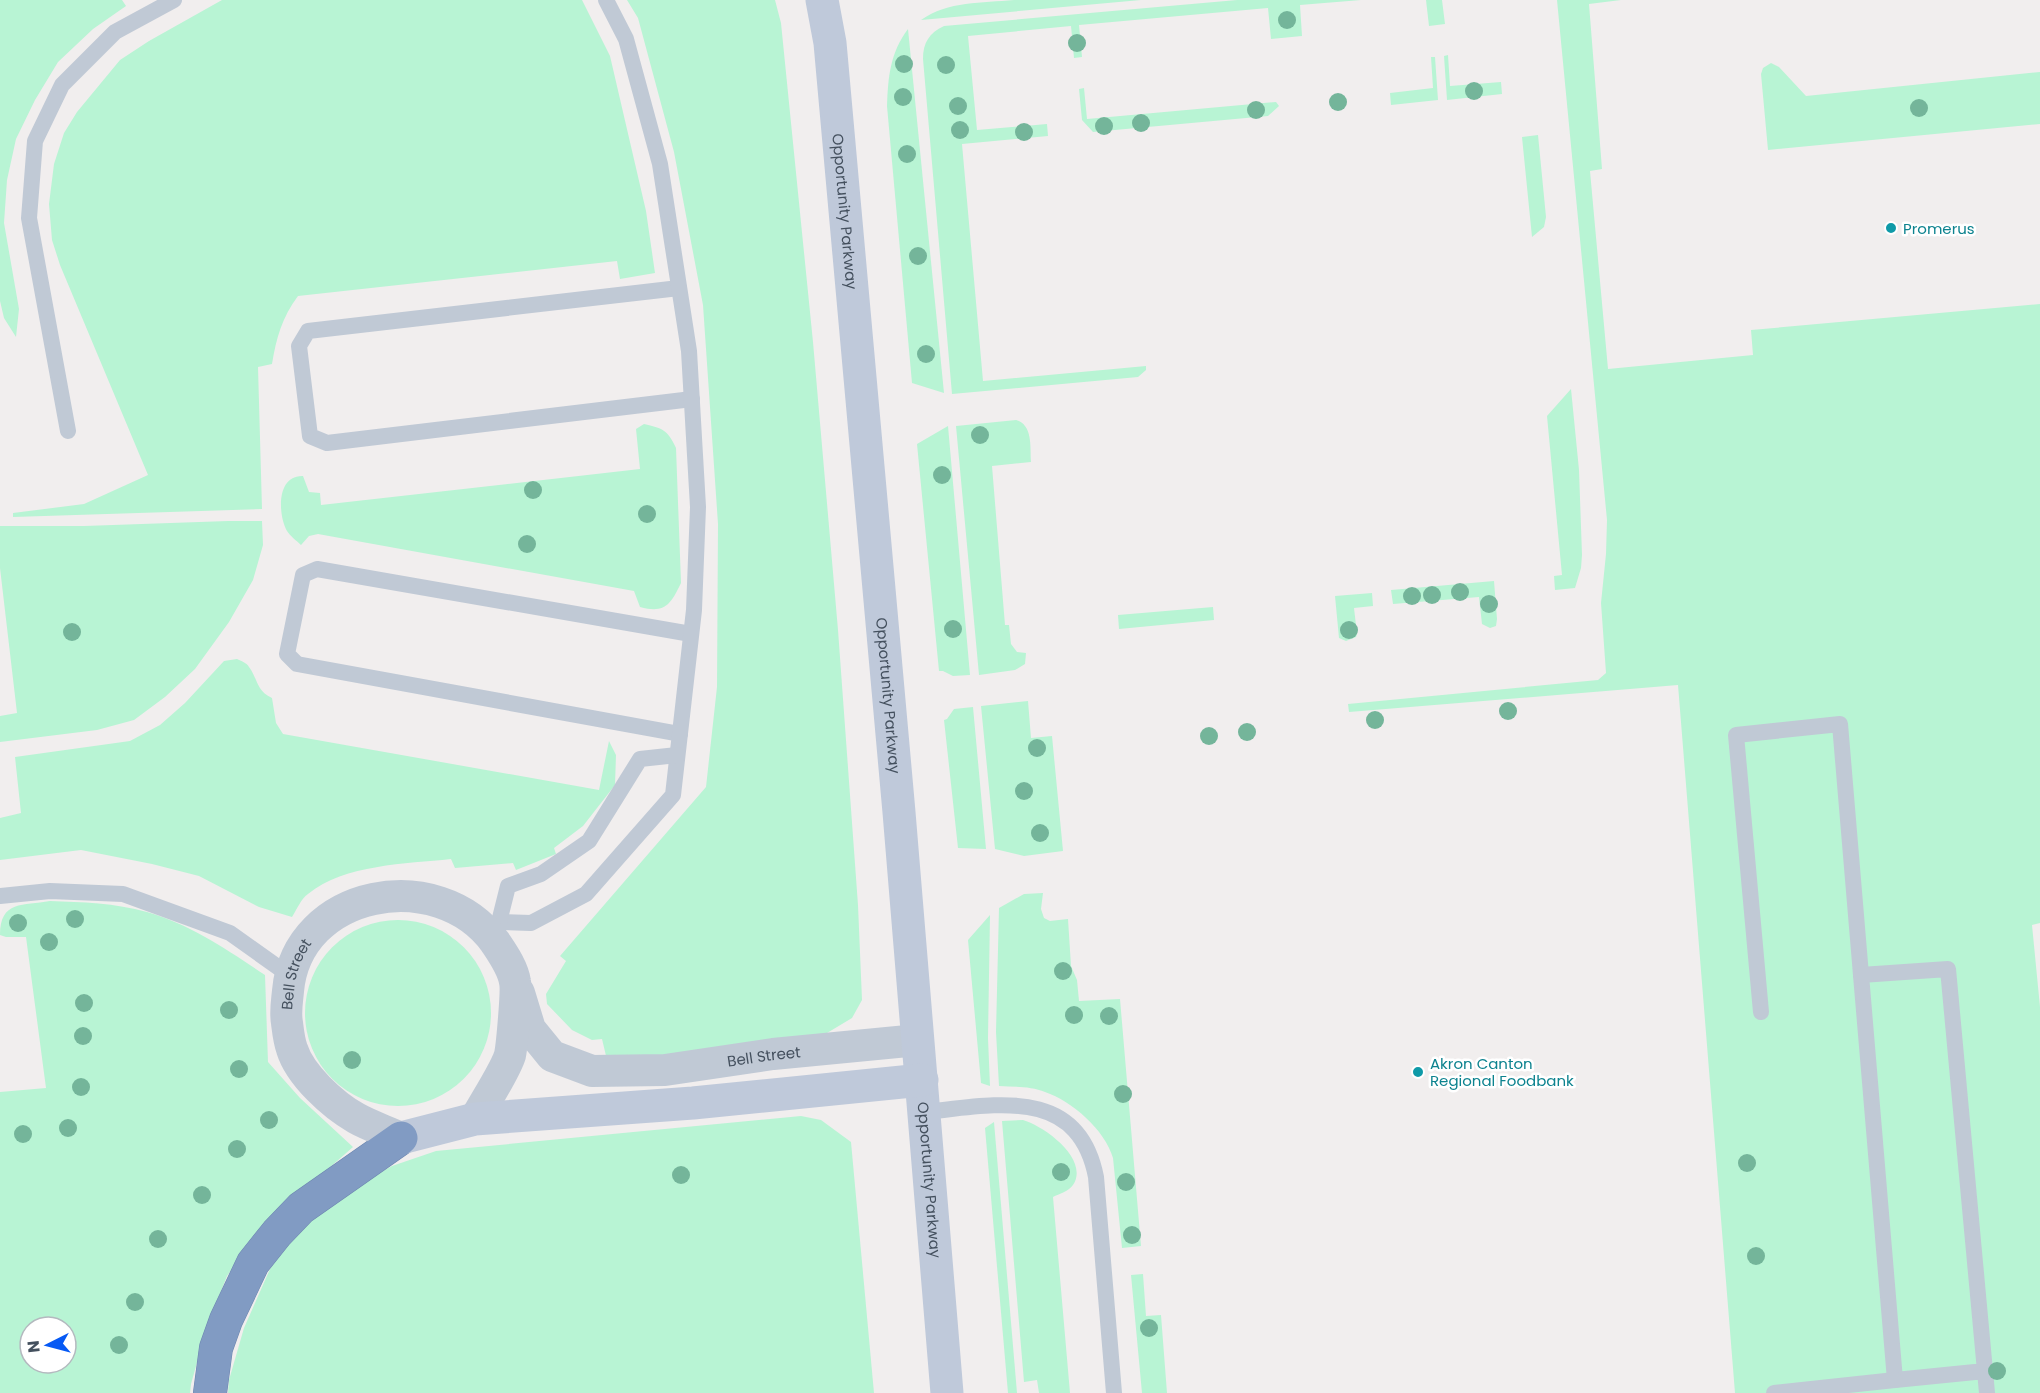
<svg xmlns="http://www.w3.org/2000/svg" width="2040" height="1393" font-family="Poppins,sans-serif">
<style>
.green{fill:#b8f4d4;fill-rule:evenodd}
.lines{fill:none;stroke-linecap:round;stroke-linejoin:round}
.highway-casing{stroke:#6c86af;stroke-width:34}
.lane{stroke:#c0c9d5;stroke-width:16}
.street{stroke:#c0c9d5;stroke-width:32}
.secondary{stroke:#bfc9da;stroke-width:33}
.highway{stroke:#819bc3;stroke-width:33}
.tree{fill:#74b59a}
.culture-dot{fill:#0f9aa8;stroke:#fff;stroke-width:2}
.labels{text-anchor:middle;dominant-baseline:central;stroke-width:5;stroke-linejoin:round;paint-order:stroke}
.street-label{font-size:15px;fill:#44505e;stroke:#fff}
.culture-label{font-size:15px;fill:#0d838f;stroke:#fff;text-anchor:start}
</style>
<rect width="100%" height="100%" fill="#f1eeee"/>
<g class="green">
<path d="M0 0H122L126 6 93 29 58 62 35 100 16 139 7 180 4 223 19 309 16 337 4 318 0 301Z"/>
<path d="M222 0H582L610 56 646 211 655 273 620 279 617 261 298 296C282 317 276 339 272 364L258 367 262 509 13 517V513L84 504 148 475 60 265 52 240 49 204 54 164 64 133 77 112 120 60 149 41Z"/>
<path d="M627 0H775L781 23 813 342 838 630 858 905 862 1000 852 1018 817 1039 720 1053 607 1060 602 1039 592 1040 572 1030 547 1004 546 994 566 961 560 956 706 787 717 687 718 524 703 305 674 152 638 18Z"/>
<path d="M1014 0H1141L921 20C948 1 982 3 1014 0Z"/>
<path d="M1237 0H1361L1300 5 1302 36 1271 39 1268 8 1079 25 1082 57 1074 58 1071 26 968 36 977 130 1047 124 1048 136 962 144 983 381 1146 366V370L1138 377 952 394 923 59C923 43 929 33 944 26Z"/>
<path d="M1426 0H1442L1445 24 1429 26Z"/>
<path d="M1557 0H1621L1589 4 1602 169 1590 171 1608 369 1753 355 1751 330 2040 304V923L2032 925 2040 1007V1393H1735L1678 685 1349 712 1348 704 1598 680 1606 673 1601 603 1606 554 1607 520Z"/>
<path d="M908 29 944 393 912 383 887 106C888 77 890 53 908 29Z"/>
<path d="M1448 55 1450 86 1501 82 1502 94 1447 100 1444 56Z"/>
<path d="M1431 57H1435L1438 100 1391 105 1390 93 1433 88Z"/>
<path d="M1771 63 1779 67 1806 96 2040 72V124L1768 150 1761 74 1763 68Z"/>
<path d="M1084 88 1087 119 1276 102 1279 106 1268 116 1093 132 1082 120 1079 89Z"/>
<path d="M1538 135 1546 217 1544 227 1532 237 1522 137Z"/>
<path d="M1571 389 1579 470 1582 555 1581 568 1575 588 1555 590 1554 576 1562 575 1547 416Z"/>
<path d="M1016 420C1033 425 1030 446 1031 462L992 466 1005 625H1009L1011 644 1017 652 1026 653 1025 664 1015 670 979 675 956 426Z"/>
<path d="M644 424C662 428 668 430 676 448L681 583C671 604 665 614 640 607L634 591 318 534 309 536 301 545C297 541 290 536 287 531 278 515 276 475 303 476L309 492 320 493 321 505 640 469 636 429Z"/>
<path d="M948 426 970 675 953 676 943 671H939L917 444Z"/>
<path d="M228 521H262L263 545 253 580 229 622 195 669 165 697 134 720 97 730 0 742V716L17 713 0 568V526H84Z"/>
<path d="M1494 581 1497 619 1496 626 1490 628 1482 624 1479 597 1393 604 1391 590Z"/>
<path d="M1372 593 1373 606 1354 608 1357 634 1356 637 1346 641 1339 638 1335 596Z"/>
<path d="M1213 607 1214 620 1119 629 1118 615Z"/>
<path d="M237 659C241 661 247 663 249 667 258 679 256 691 272 698L276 723 283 734 599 790 609 741 616 755 615 785 583 826 554 848 556 854 516 870 513 863 455 868 451 859C406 864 345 864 308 894 301 899 297 909 292 917L259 907 199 876 152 864 81 850 0 860V818L21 813 15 757 130 741 160 725 185 703 224 661Z"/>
<path d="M1028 701 1031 738 1052 736 1063 851 1024 856 995 849 981 706Z"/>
<path d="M973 707 986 849 958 848 944 720 947 719 954 709Z"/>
<path d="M1043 893 1041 909 1044 918 1050 921 1068 919 1071 966 1077 980 1079 1001 1120 999 1141 1246 1122 1248 1113 1158C1105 1130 1072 1101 1045 1092 1031 1086 1014 1087 999 1086L996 1032 999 908 1024 894Z"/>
<path d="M50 901C82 902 115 903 147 912 190 924 229 951 265 975L268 1062 300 1098 353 1147 261 1228 227 1276 207 1327 191 1384 190 1393H0V1092L46 1088 26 937H6L0 935C0 900 23 906 50 901ZM30 1327H66V1363H30Z"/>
<path d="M990 915 988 1038 990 1086 981 1083 968 940Z"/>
<circle cx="398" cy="1013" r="93"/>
<path d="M801 1116 821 1120 851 1142 874 1393H228L229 1380 244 1328 281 1244 326 1202 392 1166 436 1151Z"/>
<path d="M1023 1120C1044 1126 1090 1159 1073 1185 1069 1191 1059 1194 1053 1197L1070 1393H1039L1037 1380 1024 1382 1002 1121Z"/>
<path d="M994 1122 1017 1393H1008L985 1128Z"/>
<path d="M1143 1274 1146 1316 1161 1315 1167 1393H1142L1131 1275Z"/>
</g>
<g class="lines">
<defs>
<path id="highway" d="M210 1393 216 1348 226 1320 253 1263 277 1233 301 1208 401 1138"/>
</defs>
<use href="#highway" class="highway-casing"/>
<g class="lane">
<path d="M679 288 308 331 299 346 310 436 327 443 692 399"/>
<path d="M68 431 29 218 35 141 62 85 115 32 174 0"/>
<path d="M680 734 297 664 287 654 303 575 317 569 691 634"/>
<path d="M0 896 50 891 123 894 230 933 289 975"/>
<path d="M499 922 531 923 586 894 673 795 694 610 698 507 689 351 660 164 626 39 606 0"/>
<path d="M493 928 499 922 508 886 541 874 589 841 640 759 677 755"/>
<path d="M1761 1012 1736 735 1840 724 1861 975"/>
<path d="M925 1112C994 1105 1078 1085 1096 1177L1114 1393"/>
<path d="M1985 1371 1895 1380 1861 975 1948 969 1985 1371 1987 1393"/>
<path d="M1774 1393 1895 1380"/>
</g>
<g class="street">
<path id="s1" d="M519 993 530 1029 552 1056 592 1071 665 1070 773 1054 918 1040"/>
<path id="s2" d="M401 1138C386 1131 370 1126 356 1118 333 1105 300 1075 292 1049 289 1041 288 1031 287 1023 285 1012 287 1002 288 991 297 889 438 864 495 942 503 954 513 968 515 982 517 991 512 1045 510 1055 506 1069 484 1104 475 1119"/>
</g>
<g class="secondary">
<path id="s3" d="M822 0 830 43C871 492 912 943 947 1393"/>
<path d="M401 1138 475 1119 693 1103 922 1080"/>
</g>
<use href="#highway" class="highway"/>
</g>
<g class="tree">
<circle cx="1287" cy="20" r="9"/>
<circle cx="1077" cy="43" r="9"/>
<circle cx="904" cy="64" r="9"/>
<circle cx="946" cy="65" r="9"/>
<circle cx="1474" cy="91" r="9"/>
<circle cx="903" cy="97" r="9"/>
<circle cx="1338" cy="102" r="9"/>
<circle cx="958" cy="106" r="9"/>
<circle cx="1919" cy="108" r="9"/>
<circle cx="1256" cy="110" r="9"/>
<circle cx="1141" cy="123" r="9"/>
<circle cx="1104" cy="126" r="9"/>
<circle cx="960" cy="130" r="9"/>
<circle cx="1024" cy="132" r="9"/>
<circle cx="907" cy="154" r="9"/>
<circle cx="918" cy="256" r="9"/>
<circle cx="926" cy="354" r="9"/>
<circle cx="980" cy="435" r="9"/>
<circle cx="942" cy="475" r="9"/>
<circle cx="533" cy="490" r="9"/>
<circle cx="647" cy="514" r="9"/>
<circle cx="527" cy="544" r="9"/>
<circle cx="1460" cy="592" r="9"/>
<circle cx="1432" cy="595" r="9"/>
<circle cx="1412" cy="596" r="9"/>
<circle cx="1489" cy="604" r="9"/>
<circle cx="953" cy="629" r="9"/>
<circle cx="1349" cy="630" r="9"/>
<circle cx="72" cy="632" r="9"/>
<circle cx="1508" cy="711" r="9"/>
<circle cx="1375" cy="720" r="9"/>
<circle cx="1247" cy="732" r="9"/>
<circle cx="1209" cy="736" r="9"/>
<circle cx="1037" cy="748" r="9"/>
<circle cx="1024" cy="791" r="9"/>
<circle cx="1040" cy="833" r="9"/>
<circle cx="75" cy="919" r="9"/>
<circle cx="18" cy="923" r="9"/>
<circle cx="49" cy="942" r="9"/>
<circle cx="1063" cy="971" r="9"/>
<circle cx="84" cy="1003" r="9"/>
<circle cx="229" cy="1010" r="9"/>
<circle cx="1074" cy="1015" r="9"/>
<circle cx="1109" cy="1016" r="9"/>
<circle cx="83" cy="1036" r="9"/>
<circle cx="352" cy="1060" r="9"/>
<circle cx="239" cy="1069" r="9"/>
<circle cx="81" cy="1087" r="9"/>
<circle cx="1123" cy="1094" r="9"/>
<circle cx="269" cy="1120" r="9"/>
<circle cx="68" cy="1128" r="9"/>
<circle cx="23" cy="1134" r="9"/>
<circle cx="237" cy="1149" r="9"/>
<circle cx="1747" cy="1163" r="9"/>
<circle cx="1061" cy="1172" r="9"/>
<circle cx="681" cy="1175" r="9"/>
<circle cx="1126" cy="1182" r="9"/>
<circle cx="202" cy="1195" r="9"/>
<circle cx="1132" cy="1235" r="9"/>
<circle cx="158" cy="1239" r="9"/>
<circle cx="1756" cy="1256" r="9"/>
<circle cx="135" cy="1302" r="9"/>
<circle cx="1149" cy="1328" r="9"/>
<circle cx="119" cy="1345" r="9"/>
<circle cx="1997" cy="1371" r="9"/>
</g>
<g class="culture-dot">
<circle cx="1891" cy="228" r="6"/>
<circle cx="1418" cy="1072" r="6"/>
</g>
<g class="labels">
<g class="street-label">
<text stroke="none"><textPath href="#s3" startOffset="213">Opportunity Parkway</textPath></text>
<text stroke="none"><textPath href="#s3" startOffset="699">Opportunity Parkway</textPath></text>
<text stroke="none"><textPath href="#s2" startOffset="222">Bell Street</textPath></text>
<text stroke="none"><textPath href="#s1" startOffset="288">Bell Street</textPath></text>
<text stroke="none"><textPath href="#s3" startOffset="1185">Opportunity Parkway</textPath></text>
</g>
<g class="culture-label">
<text x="1903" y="228">Promerus</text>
<text x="1430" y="1063">Akron Canton<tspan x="1430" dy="17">Regional Foodbank</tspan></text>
</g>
</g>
<g transform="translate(48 1345) rotate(264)"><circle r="28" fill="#ffffff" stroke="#b4b9bf" stroke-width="1.5"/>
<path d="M0-4.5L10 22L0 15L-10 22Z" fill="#0659f4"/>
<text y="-9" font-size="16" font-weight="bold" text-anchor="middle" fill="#44505e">N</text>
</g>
</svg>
